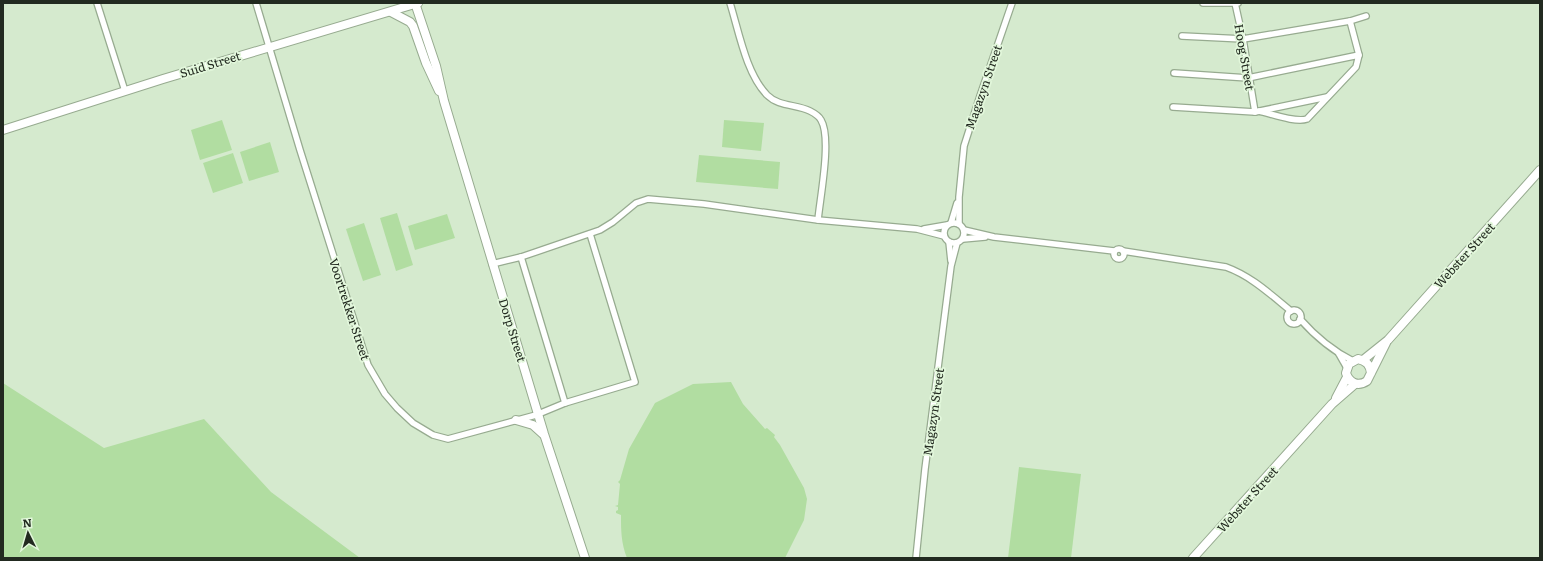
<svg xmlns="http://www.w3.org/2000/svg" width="1543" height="561" font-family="Literata,serif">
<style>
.green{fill:#b1dda1}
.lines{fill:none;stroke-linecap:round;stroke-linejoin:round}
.street-casing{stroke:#97ab90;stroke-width:8}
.secondary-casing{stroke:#97ab90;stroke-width:10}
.street{stroke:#fff;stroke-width:5.5}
.secondary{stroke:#fff;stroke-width:8}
.labels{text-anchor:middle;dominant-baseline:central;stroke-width:3.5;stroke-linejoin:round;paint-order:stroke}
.street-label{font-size:12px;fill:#222a20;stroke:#e2f7db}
</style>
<rect width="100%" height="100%" fill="#d5eace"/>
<g class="green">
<path d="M222 120 232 150 200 160 191 130Z"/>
<path d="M724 120 764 123 761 151 722 147Z"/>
<path d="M270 142 279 172 249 181 240 152Z"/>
<path d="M233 153 243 183 213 193 203 163Z"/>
<path d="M699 155 780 162 778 189 696 182Z"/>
<path d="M397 213 413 265 396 271 380 218Z"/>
<path d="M447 214 455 238 415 250 408 226Z"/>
<path d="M364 223 381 275 363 281 346 229Z"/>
<path d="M731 382 743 404 765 429 767 428 775 435 774 437 780 445 804 488 807 499 804 520 785 558H627C621 543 621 530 621 515L616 513V511L618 510V507L615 506 618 505 620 484 618 482 620 480 629 449 655 403 693 384Z"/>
<path d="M3 383 104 448 204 419 271 492 360 558H3Z"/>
<path d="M1019 467 1081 474 1071 558H1008Z"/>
</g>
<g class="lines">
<defs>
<g id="street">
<path d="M97 3 125 91"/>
<path d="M256 3 300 150 368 365 385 394 397 408 413 423 433 435 448 439 536 415 565 403 635 382 590 234"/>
<path d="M730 3C739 32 746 73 767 95 779 107 796 104 810 111 814 113 819 116 821 120 832 138 820 198 818 220"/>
<path d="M1203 3H1238"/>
<path d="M1235 3 1243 39 1255 112"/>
<path d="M1350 21 1359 55"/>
<path d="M1182 36 1243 39 1350 21 1366 16"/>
<path d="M1174 73 1248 78 1359 55 1356 67 1307 119C1296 123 1272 114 1259 111"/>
<path d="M1173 107 1255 112 1327 97"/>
<circle cx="954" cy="233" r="10"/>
<path d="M951 223 957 203"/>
<path d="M959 224V197L964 146 980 96 1012 3"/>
<path d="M924 229 947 225"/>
<path d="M964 230 994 237 1114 251"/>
<path d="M963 239 985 237"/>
<path d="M949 242 951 261"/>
<circle cx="1119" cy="254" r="5"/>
<path d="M1123 251 1226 267C1251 276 1270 294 1291 311"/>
<path d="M521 257 565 403"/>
<path d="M492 264 521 257 600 230 613 222 636 203 648 199 704 204 818 220 917 229 944 236"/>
<circle cx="1294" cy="317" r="7"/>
<path d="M1300 319C1315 336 1333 351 1353 361"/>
<path d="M1339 354 1347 368"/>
<path d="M916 558 925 469 951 266 957 243"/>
</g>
<g id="secondary">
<path d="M415 3 436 66 444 101 544 434 585 558"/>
<path d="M391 12 410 22 413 26 426 63 439 91"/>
<path d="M3 130 163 79 418 3"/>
<path d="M1363 360 1388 340 1540 170"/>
<path d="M1371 373C1370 364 1366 361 1358 359L1349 364 1346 373C1349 383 1358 387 1367 381L1386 343"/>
<path d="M1336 398 1347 377"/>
<path d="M516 420 533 425 543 434"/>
<path d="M1193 558 1332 404 1355 384"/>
</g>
</defs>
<use href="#street" class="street-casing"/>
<use href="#secondary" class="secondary-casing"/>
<use href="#street" class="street"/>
<use href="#secondary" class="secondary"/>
</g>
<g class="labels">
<g class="street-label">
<text transform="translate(1245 57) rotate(80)">Hoog Street</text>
<text transform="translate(210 64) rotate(-17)">Suid Street</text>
<text transform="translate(983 87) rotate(-71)">Magazyn Street</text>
<text transform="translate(1464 255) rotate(-48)">Webster Street</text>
<text transform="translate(350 309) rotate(72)">Voortrekker Street</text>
<text transform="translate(513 330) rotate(73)">Dorp Street</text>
<text transform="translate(933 412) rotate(-82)">Magazyn Street</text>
<text transform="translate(1247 499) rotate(-48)">Webster Street</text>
</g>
</g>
<rect width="1543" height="561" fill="none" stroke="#222a20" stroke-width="8"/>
<g transform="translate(28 533) rotate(355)" stroke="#e2f7db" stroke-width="3" paint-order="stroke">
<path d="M0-3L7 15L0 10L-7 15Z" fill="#222a20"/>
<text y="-6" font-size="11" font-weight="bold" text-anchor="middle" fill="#222a20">N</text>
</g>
</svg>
